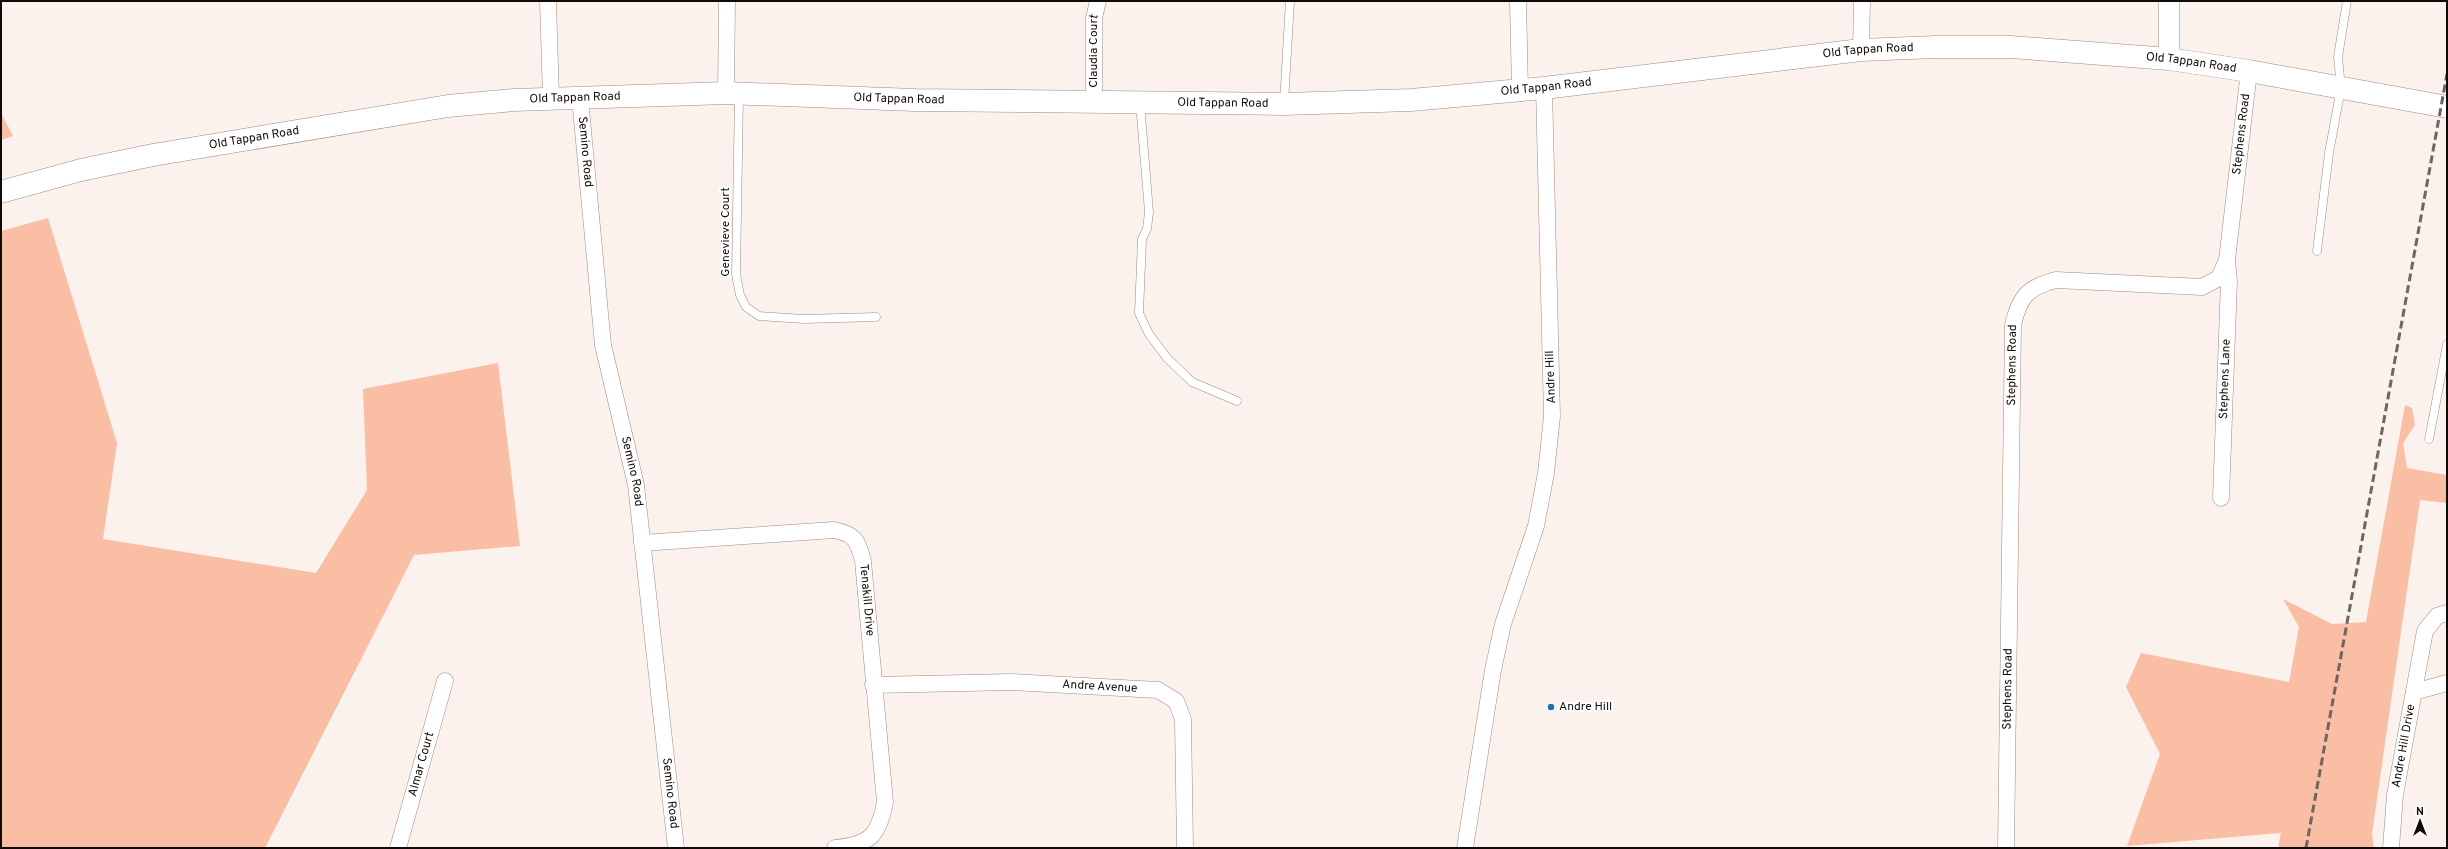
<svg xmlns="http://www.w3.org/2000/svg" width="2448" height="849" font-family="Overpass,sans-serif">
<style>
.green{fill:#fabea4}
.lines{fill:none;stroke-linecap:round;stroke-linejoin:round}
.service-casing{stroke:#9f897f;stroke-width:9}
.minor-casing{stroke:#9f897f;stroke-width:17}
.tertiary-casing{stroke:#9f897f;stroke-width:21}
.secondary-casing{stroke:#9f897f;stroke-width:23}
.service{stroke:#fff;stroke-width:8}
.minor{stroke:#fff;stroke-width:16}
.tertiary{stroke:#fff;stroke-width:20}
.secondary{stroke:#fff;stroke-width:22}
.rail{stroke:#6e6662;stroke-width:3;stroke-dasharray:8 4;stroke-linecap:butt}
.poi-dot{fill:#1e70a1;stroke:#fff;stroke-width:1.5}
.labels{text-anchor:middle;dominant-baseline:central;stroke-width:4;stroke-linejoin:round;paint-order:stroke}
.street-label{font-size:12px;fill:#110a07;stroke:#fff}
.poi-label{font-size:12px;fill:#110a07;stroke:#fff;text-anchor:start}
</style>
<rect width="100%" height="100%" fill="#fbf2ed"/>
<g class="green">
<path d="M1 113 13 136 1 140Z"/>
<path d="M48 218 117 443 103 539 316 573 367 490 363 389 498 363 520 546 414 555 265 848H1V231Z"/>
<path d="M2405 405 2412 408 2415 425 2403 443 2407 468 2447 475V503L2420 500 2372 834 2374 848H2278L2281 833 2127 846 2160 754 2126 687 2141 653 2289 682 2299 627 2283 599 2332 624 2366 622Z"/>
</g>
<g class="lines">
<defs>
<g id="service">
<path d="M739 95 736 274 740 295 746 307 759 316 804 319 876 317"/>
<path d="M1140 103 1149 212 1147 229 1142 239 1139 313 1149 334 1167 358 1192 382 1237 401"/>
<path d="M1284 103 1290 1"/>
<path d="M2317 251 2329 153 2341 88 2338 57 2347 1"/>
<path d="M2429 439 2447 344"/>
</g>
<g id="minor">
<path d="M548 1 551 98"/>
<path d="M1518 1 1520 90"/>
<path d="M1861 50 1862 1"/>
<path d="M726 93 727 1"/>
<path id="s1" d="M580 98 603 345 636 485 676 848"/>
<path id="s2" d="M1094 102V18L1098 1"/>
<path id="s3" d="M2221 498 2229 281 2227 261"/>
<path id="s4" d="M642 543 834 530C855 534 858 541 863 561L885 802C879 836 869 845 835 848"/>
<path id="s5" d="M873 685 1012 682 1158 690 1176 701 1183 719 1185 848"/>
<path d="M2414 692 2447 683"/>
<path id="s6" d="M398 848 445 681"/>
<path d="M1465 848 1493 670 1503 624 1536 526 1546 473 1552 416 1544 88"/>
<path id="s7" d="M2006 848 2013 325C2019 297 2028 287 2056 280L2202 287 2219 278 2227 260 2249 71"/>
<path id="s8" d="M2391 848 2395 795 2425 631 2437 616 2447 613"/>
</g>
<path id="tertiary" d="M2169 1V59"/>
<g id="secondary">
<path id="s9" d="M1 192 81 170 153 155 448 106 514 100 726 93 915 100 1284 104 1411 100 1544 88 1861 50 1935 47H2011L2169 59 2249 71 2447 107"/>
</g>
</defs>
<use href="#service" class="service-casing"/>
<use href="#minor" class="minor-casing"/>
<use href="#tertiary" class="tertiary-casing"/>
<use href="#secondary" class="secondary-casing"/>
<use href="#service" class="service"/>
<use href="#minor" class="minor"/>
<use href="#tertiary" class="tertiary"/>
<use href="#secondary" class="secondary"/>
<path class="rail" d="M2306 848 2447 74"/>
</g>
<circle class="poi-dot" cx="1551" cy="707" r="4"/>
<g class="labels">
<g class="street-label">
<text stroke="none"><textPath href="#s2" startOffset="51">Claudia Court</textPath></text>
<text stroke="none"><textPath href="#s9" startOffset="1879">Old Tappan Road</textPath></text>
<text stroke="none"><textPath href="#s9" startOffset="2203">Old Tappan Road</textPath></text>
<text stroke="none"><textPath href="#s9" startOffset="1555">Old Tappan Road</textPath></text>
<text stroke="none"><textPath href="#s9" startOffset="583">Old Tappan Road</textPath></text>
<text stroke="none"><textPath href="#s9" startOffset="907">Old Tappan Road</textPath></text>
<text stroke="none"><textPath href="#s9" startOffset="1231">Old Tappan Road</textPath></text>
<text stroke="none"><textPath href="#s7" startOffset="902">Stephens Road</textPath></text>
<text stroke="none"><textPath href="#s9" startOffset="259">Old Tappan Road</textPath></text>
<text stroke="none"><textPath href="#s1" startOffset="54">Semino Road</textPath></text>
<text transform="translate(726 232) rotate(-90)">Genevieve Court</text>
<text stroke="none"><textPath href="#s7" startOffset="483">Stephens Road</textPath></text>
<text transform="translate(1551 377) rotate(-92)">Andre Hill</text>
<text stroke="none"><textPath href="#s3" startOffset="119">Stephens Lane</textPath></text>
<text stroke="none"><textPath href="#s1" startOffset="378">Semino Road</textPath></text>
<text stroke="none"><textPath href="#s4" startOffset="278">Tenakill Drive</textPath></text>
<text stroke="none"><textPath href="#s5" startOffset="227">Andre Avenue</textPath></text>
<text stroke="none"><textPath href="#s7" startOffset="159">Stephens Road</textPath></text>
<text stroke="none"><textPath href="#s8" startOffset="103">Andre Hill Drive</textPath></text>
<text stroke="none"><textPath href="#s6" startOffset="87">Almar Court</textPath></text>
<text stroke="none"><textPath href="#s1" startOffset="702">Semino Road</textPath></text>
</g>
<g class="poi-label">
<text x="1559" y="707">Andre Hill</text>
</g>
</g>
<rect width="2448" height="849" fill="none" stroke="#110a07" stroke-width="4"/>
<g transform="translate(2420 821)" stroke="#ffffff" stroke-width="3" paint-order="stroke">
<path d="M0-3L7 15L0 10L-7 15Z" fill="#110a07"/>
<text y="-6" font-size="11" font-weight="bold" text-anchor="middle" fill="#110a07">N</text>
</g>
</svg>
